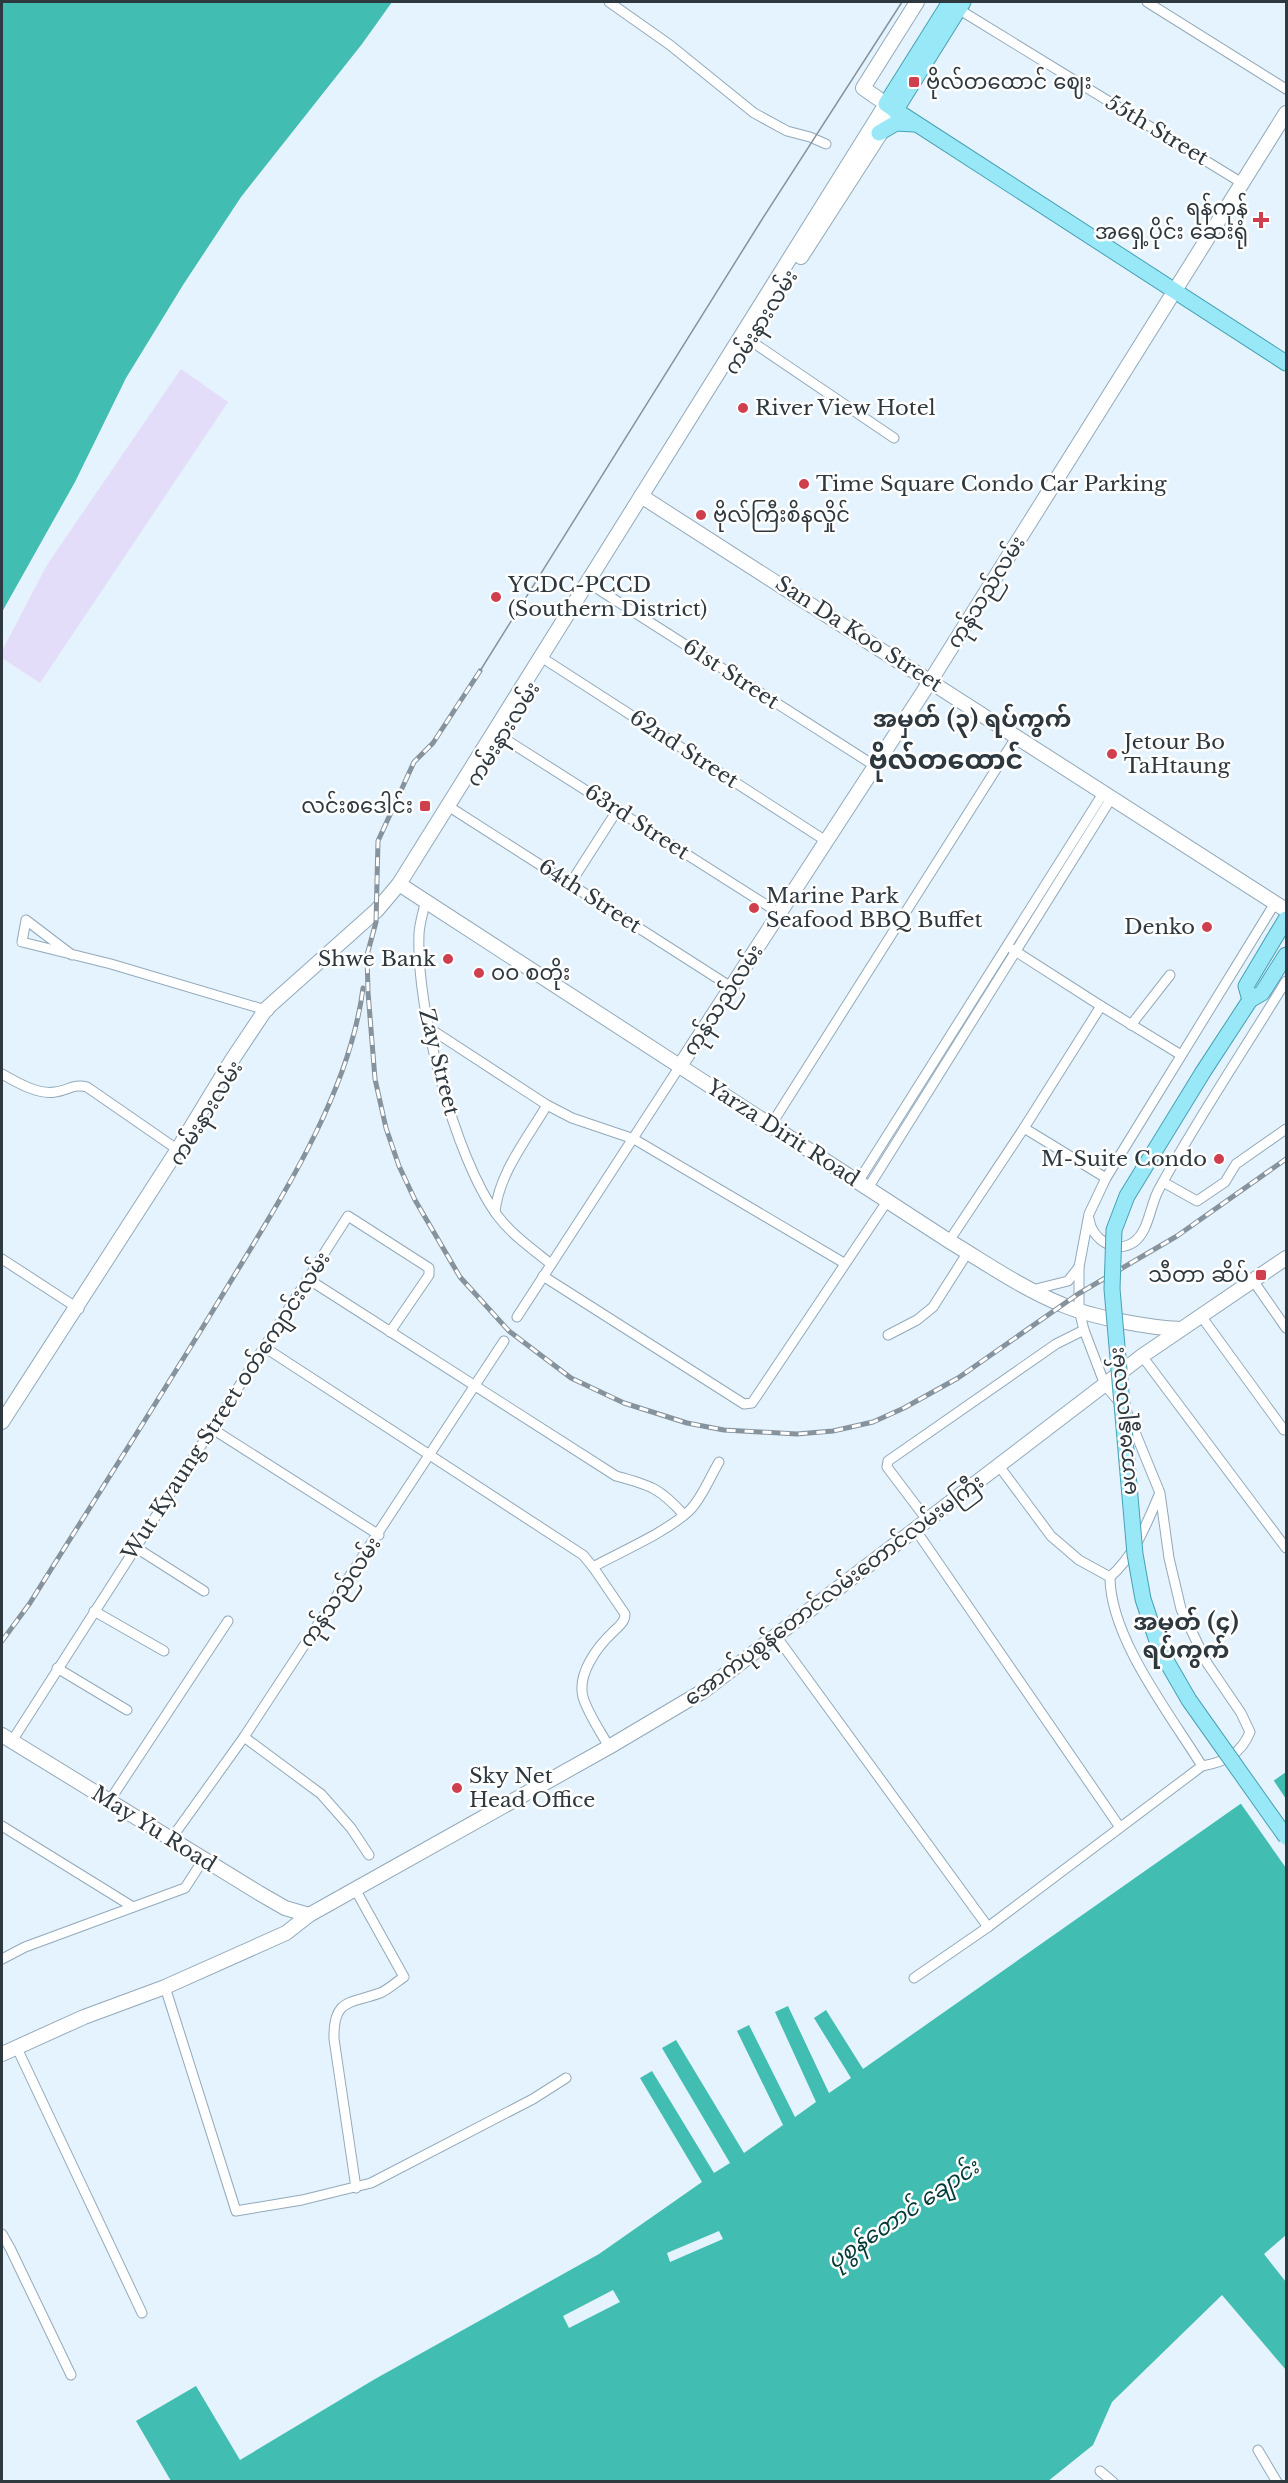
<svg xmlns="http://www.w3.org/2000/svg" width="1288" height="2483" font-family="'Libre Baskerville','Noto Sans Myanmar',serif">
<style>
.green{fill:#e4ddf9}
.water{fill:#42bdb1}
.pier{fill:#e4f3fe}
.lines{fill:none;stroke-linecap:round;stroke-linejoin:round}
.street-casing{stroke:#92a9bb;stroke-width:11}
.secondary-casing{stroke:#92a9bb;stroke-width:16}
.primary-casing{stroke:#47a1b4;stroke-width:17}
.street{stroke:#fff;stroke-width:9}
.secondary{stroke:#fff;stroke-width:14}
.primary{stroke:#99e8f8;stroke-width:15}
.tram{stroke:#87939c;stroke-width:1.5}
.rail-casing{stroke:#87939c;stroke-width:5}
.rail{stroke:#fff;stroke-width:3;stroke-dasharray:9;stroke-linecap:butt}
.primary-bridge-casing{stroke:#47a1b4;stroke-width:17;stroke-linecap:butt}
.primary-bridge{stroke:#99e8f8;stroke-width:15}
.poi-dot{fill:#cf3f4e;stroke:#fff;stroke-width:2}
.labels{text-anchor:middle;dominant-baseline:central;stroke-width:5;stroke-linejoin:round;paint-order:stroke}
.poi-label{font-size:21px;fill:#2e383f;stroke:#fff;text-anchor:start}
.street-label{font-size:21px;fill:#2e383f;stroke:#fff}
.water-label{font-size:22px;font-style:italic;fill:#003a36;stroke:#fff}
.quarter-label{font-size:24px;font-weight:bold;fill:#2e383f;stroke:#fff}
.district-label{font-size:27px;font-weight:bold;fill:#2e383f;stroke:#fff}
</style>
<rect width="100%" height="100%" fill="#e4f3fe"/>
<path class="green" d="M181 369 228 402 40 683 2 658V651L47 565Z"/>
<g class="water">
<path d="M2 2H392L362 44 241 197 183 285 126 378 75 482 2 612Z"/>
<path d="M1286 1772V2235L1264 2254 1286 2282V2370L1222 2295 1112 2402 1093 2445 1047 2482 171 2481 136 2421 196 2386 240 2460 375 2379 599 2254 702 2182 640 2078 652 2071 714 2173 730 2163 662 2048 676 2040 744 2153 783 2125 737 2031 749 2025 795 2117 816 2102 775 2012 788 2006 829 2093 851 2078 814 2018 826 2010 863 2069Z"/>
</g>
<g class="pier">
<path d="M1272 1778 1286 1799V1868L1239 1801Z"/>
<path d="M719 2231 723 2239 670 2262 667 2253Z"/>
<path d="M613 2290 620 2302 569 2328 563 2316Z"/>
</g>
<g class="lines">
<defs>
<g id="street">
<path d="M609 2 670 45 754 113 787 131 810 137 826 144"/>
<path d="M1147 2 1286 89"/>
<path d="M955 7 1242 183"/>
<path d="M742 335 894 438"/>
<path d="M587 582 875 766"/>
<path d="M541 657 826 841"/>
<path d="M494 732 779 913"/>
<path d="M448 806 731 987"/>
<path d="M570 884 618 809"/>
<path d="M425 903C423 914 419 925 419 935 416 1008 454 1156 497 1215 512 1235 532 1249 551 1264"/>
<path d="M72 955 26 920 22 942 111 964 269 1011"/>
<path d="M1101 1006 1181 1055"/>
<path d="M1131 1025 1170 975"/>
<path d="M429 1028 547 1105 572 1118 634 1139 844 1263"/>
<path d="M2 1074C16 1082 38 1095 55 1092 67 1091 74 1083 87 1087L181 1152"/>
<path d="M771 1125 1017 736"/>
<path d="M1024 1128 1106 1178"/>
<path d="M858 1182 1104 792"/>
<path d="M1163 1182 1197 1201 1225 1182 1236 1164 1286 1129"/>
<path d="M868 1188 1112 797"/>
<path d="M495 1212C499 1173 527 1139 547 1105"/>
<path d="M1089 1219C1092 1239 1115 1255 1134 1242 1149 1231 1150 1205 1159 1189 1198 1118 1244 1050 1286 981"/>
<path d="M949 1241 1024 1128 1101 1006 1012 949"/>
<path d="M2 1259 79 1309"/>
<path d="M543 1276 744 1404 752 1403 888 1200"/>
<path d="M308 1279 616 1476C650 1485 660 1488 684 1515"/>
<path d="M1252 1279 1286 1328"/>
<path d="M1032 1290 1068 1281 1079 1267"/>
<path d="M1201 1316 1284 1430"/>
<path d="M517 1317 680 1066"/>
<path d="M888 1335 917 1320 933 1307 968 1252"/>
<path d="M264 1347 583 1555 593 1567 625 1614C625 1622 619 1626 613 1632 597 1647 577 1674 583 1697 588 1714 601 1732 609 1747"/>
<path d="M1142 1356 1286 1548"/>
<path d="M211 1428 379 1535"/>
<path d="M999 1466 1051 1536 1079 1560 1110 1577C1135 1555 1146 1525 1159 1495"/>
<path d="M927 1520 887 1467 888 1461 1056 1344 1084 1330"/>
<path d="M915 1529 1119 1826"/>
<path d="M135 1547 204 1591"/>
<path d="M593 1567C622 1551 667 1532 690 1510 702 1498 710 1477 719 1462"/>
<path d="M1110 1577C1110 1638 1170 1714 1202 1766"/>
<path d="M94 1611 164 1651"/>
<path d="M776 1636 988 1927"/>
<path d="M57 1668 127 1710"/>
<path d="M244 1737 321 1794 351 1828 369 1855"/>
<path d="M12 1741 348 1216 429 1268V1275L390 1332"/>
<path d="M110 1800 228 1621"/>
<path d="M2 1826 133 1907"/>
<path d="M171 1839 244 1737 504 1341"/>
<path d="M355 1889 404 1977C396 1982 388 1990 380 1993 349 2004 333 1999 334 2039L356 2188"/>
<path d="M2 1959 25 1947 185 1888 203 1860"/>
<path d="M914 1978 988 1927 1202 1766C1225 1762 1241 1754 1250 1732L1241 1713 1207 1663 1181 1609 1169 1558 1160 1493 1126 1410 1105 1385 1084 1330 1079 1310V1267L1089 1214 1106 1178 1275 903"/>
<path d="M165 1987 236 2211 302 2200 371 2183 533 2099 566 2078"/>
<path d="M16 2046 142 2313"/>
<path d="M2 2234 10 2248 71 2375"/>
<path d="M1258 2450 1277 2482"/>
<path d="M1100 2471 1113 2482"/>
</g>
<g id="secondary">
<path d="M801 257 895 111"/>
<path d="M641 496 1286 910"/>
<path d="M399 884 949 1241C986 1263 1023 1289 1063 1305 1091 1317 1150 1328 1181 1329"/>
<path d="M680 1066 931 680 1286 113"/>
<path d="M2 1422 178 1149 232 1060 266 1009 377 910 399 884 886 104 863 88 917 2"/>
<path d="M2 1735 259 1893 285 1908 309 1915"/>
<path d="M2 2054 84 2017 165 1987 286 1933 309 1915 609 1747 705 1690 1142 1356 1286 1258"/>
</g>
<g id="primary">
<path d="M950 2 886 104 1286 363"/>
<path d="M895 111 963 2"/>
<path d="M879 133 896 123 914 124"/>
<path d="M1250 1000 1246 986 1286 919"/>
<path d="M1203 1072 1250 1000 1262 993 1286 955"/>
</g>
</defs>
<use href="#street" class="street-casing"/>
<use href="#secondary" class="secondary-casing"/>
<use href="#primary" class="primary-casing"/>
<use href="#street" class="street"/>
<use href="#secondary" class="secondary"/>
<use href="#primary" class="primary"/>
<path class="tram" d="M480 671 761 221 902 2"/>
<defs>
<g id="rail">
<path d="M480 671 433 743 414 762 378 841 376 922 367 955 368 992 375 1079 386 1128 399 1166 415 1200 460 1277 509 1331 571 1378 624 1403 687 1423 724 1430 797 1434 833 1431 873 1422 904 1408 958 1378 1078 1294 1177 1236 1286 1159"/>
<path d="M2 1641 30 1603C93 1502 158 1401 220 1299 276 1206 349 1098 363 988"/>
</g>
</defs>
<use href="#rail" class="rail-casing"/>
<use href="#rail" class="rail"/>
<defs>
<path id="primary-bridge" d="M1203 1072 1127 1196 1114 1230 1112 1289 1135 1554 1143 1599 1160 1650 1189 1700 1286 1837"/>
</defs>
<use href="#primary-bridge" class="primary-bridge-casing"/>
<use href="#primary-bridge" class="primary-bridge"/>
</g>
<g class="poi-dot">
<rect x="908" y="76" width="12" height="12" rx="3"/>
<path d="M1258 211h6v6h6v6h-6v6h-6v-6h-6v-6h6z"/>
<circle cx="743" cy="408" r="6"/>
<circle cx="804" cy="484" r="6"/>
<circle cx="701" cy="515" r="6"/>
<circle cx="496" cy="597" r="6"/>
<circle cx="1112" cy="754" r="6"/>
<rect x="419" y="800" width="12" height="12" rx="3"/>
<circle cx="754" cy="908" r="6"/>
<circle cx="1207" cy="927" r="6"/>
<circle cx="448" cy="959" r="6"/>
<circle cx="479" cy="973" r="6"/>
<circle cx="1219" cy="1159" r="6"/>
<rect x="1255" y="1269" width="12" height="12" rx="3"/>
<circle cx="457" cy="1788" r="6"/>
</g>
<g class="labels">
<g class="poi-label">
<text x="926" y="82">ဗိုလ်တထောင် ဈေး</text>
<text x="1248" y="208" text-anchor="end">ရန်ကုန်<tspan x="1248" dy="24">အရှေ့ပိုင်း ဆေးရုံ</tspan></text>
<text x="755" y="408">River View Hotel</text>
<text x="816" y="484">Time Square Condo Car Parking</text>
<text x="713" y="515">ဗိုလ်ကြီးစိနလှိုင်</text>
<text x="508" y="585">YCDC-PCCD<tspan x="508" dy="24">(Southern District)</tspan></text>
<text x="1124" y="742">Jetour Bo<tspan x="1124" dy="24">TaHtaung</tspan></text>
<text x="413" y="806" text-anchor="end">လင်းစဒေါင်း</text>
<text x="766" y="896">Marine Park<tspan x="766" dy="24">Seafood BBQ Buffet</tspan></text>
<text x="1195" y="927" text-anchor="end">Denko</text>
<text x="436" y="959" text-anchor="end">Shwe Bank</text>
<text x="491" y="973">ဝဝ စတိုး</text>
<text x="1207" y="1159" text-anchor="end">M-Suite Condo</text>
<text x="1249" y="1275" text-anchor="end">သီတာ ဆိပ်</text>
<text x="469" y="1776">Sky Net<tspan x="469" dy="24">Head Office</tspan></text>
</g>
<g class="street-label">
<text transform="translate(1157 130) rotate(31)">55th Street</text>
<text transform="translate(761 322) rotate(-58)">ကမ်းနားလမ်း</text>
<text transform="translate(986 592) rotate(-58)">ကုန်သည်လမ်း</text>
<text transform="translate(859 634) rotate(33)">San Da Koo Street</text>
<text transform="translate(731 674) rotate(33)">61st Street</text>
<text transform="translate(503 734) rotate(-58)">ကမ်းနားလမ်း</text>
<text transform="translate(684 749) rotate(33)">62nd Street</text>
<text transform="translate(637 822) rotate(33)">63rd Street</text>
<text transform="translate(590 896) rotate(33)">64th Street</text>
<text transform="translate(723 1000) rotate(-57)">ကုန်သည်လမ်း</text>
<text transform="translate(439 1062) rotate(76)">Zay Street</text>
<text transform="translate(206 1113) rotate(-58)">ကမ်းနားလမ်း</text>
<text transform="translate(783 1133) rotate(33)">Yarza Dirit Road</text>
<text transform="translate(226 1406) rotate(-57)">Wut Kyaung Street ဝတ်ကျောင်းလမ်း</text>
<text transform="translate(1123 1421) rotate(-95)">မဟာဗန္ဓုလလမ်း</text>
<text transform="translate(834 1590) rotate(-37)">အောက်ပုစွန်တောင်လမ်းတောင်လမ်းမကြီး</text>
<text transform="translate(340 1592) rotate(-56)">ကုန်သည်လမ်း</text>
<text transform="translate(154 1829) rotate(32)">May Yu Road</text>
</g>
<g class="water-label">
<text transform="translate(903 2214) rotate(-34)">ပုစွန်တောင် ချောင်း</text>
</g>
<g class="quarter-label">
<text x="972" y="718">အမှတ် (၃) ရပ်ကွက်</text>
<text x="1186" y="1621">အမှတ် (၄)<tspan x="1186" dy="28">ရပ်ကွက်</tspan></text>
</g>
<g class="district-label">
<text x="946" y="759">ဗိုလ်တထောင်</text>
</g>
</g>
<rect width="1288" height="2483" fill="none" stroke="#2e383f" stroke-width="6"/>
</svg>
